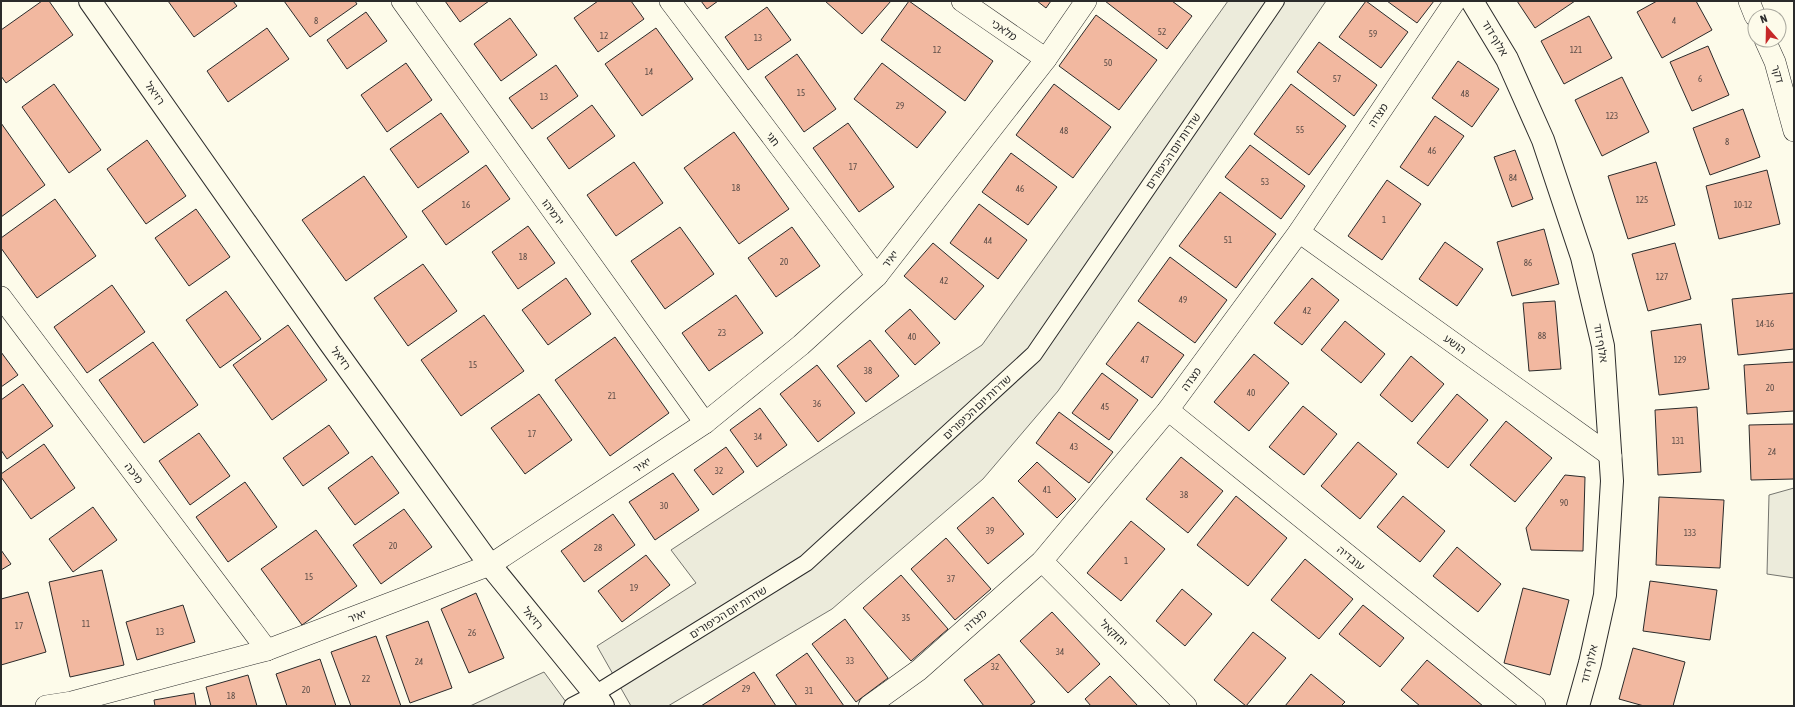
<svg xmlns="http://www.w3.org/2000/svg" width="1795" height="707" font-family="'Asap Condensed','Noto Sans Hebrew',sans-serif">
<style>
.green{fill:#ecebdb;stroke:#74746e}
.building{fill:#f2b8a0;stroke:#2b2b2b}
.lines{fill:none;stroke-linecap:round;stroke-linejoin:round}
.pedestrian-casing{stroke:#2b2b2b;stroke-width:18}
.minor-casing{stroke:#2b2b2b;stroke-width:22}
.tertiary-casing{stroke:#2b2b2b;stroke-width:24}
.pedestrian{stroke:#fdfbea;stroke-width:16}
.minor{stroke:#fdfbea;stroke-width:21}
.tertiary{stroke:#fdfbea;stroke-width:22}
.labels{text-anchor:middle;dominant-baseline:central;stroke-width:3;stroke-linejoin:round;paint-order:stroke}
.number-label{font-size:9px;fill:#5d4e48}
.street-label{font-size:11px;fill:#2b2b2b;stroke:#fdfbea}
</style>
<rect width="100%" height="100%" fill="#fdfbea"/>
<g class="green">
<path d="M1228 1H1326L1058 391 983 479 832 609 668 706H631L597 646 696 583 671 550 982 345Z"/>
<path d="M1794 488V578L1767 574 1769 495Z"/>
<path d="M544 672 569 706H470Z"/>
</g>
<g class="building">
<path d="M42 1H49L73 35 6 83 1 76V30Z"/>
<path d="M168 1H233L237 6 194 37Z"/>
<path d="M284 1H355L357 4 310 37Z"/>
<path d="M445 1H489L460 22Z"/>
<path d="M598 1H631L644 19 598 52 574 18Z"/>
<path d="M701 1H718L707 9Z"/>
<path d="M825 1H891L862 34Z"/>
<path d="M909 1 993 61 965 101 881 40Z"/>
<path d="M1037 1H1051L1046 8Z"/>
<path d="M1105 1H1172L1192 16 1167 49Z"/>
<path d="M1366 1 1408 32 1381 68 1339 37Z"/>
<path d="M1387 1H1434L1417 23Z"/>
<path d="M1517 1H1575L1535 28Z"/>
<path d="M1657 1H1696L1712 30 1662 58 1637 12Z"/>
<path d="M767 7 791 40 748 70 725 37Z"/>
<path d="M366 12 387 41 347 69 327 40Z"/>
<path d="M1096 15 1157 60 1119 110 1059 66Z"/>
<path d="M1589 16 1612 58 1564 84 1541 41Z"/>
<path d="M510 18 537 55 501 81 474 44Z"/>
<path d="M267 28 289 59 228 102 207 71Z"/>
<path d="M656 28 693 79 642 116 605 64Z"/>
<path d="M1319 42 1377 85 1354 116 1297 72Z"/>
<path d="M1708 46 1729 95 1692 111 1670 62Z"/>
<path d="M797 54 836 109 804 132 765 77Z"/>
<path d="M1458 61 1499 89 1472 127 1432 98Z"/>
<path d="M406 63 432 100 387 132 361 95Z"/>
<path d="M882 63 946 112 917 148 854 99Z"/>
<path d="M556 65 578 96 532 129 509 98Z"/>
<path d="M1622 77 1649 132 1602 156 1575 100Z"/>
<path d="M54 84 101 150 69 173 22 107Z"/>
<path d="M1054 84 1111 127 1073 178 1016 135Z"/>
<path d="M1291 84 1346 126 1309 175 1254 134Z"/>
<path d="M592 105 615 136 569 169 547 138Z"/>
<path d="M1743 109 1760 157 1710 175 1693 128Z"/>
<path d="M441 113 469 152 418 188 390 149Z"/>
<path d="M1435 116 1464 136 1428 186 1400 167Z"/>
<path d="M1 123 45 185 1 217Z"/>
<path d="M848 123 894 187 859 212 813 148Z"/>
<path d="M734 132 789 209 739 244 684 168Z"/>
<path d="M147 140 186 196 146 224 107 169Z"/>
<path d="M1250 145 1305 186 1281 219 1225 177Z"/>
<path d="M1515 150 1533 199 1512 207 1494 157Z"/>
<path d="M1011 153 1057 187 1028 225 982 192Z"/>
<path d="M634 162 663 203 616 236 587 195Z"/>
<path d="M1656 162 1675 225 1628 239 1608 176Z"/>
<path d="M486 165 510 199 446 245 422 211Z"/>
<path d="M1767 170 1780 224 1719 239 1706 186Z"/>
<path d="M364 176 407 237 346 281 302 220Z"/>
<path d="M1387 180 1421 204 1382 260 1348 236Z"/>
<path d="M1220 192 1276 234 1236 288 1179 246Z"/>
<path d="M55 199 96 256 37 298 1 248V238Z"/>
<path d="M979 204 1027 240 998 279 950 243Z"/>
<path d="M196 209 230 257 189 286 155 238Z"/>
<path d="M528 226 555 263 518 289 492 252Z"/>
<path d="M680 227 714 274 665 309 631 261Z"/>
<path d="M792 227 820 266 776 297 748 258Z"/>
<path d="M1544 229 1559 284 1512 296 1497 242Z"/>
<path d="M1445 242 1483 269 1457 306 1419 279Z"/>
<path d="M933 243 984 286 955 320 904 276Z"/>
<path d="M1675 243 1691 299 1648 311 1632 254Z"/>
<path d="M1170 257 1227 300 1195 343 1138 301Z"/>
<path d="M423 264 457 311 408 346 374 298Z"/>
<path d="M566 278 591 314 548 345 522 310Z"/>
<path d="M1312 278 1339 300 1302 345 1274 323Z"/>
<path d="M112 285 145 332 87 373 54 327Z"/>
<path d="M226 291 261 339 220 368 186 320Z"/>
<path d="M1794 293V349L1738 355 1732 299Z"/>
<path d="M736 295 763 333 709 371 682 333Z"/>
<path d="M1555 301 1561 369 1529 371 1523 303Z"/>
<path d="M910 309 940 343 915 365 885 331Z"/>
<path d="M484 315 524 371 461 416 421 360Z"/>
<path d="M1345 321 1385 354 1361 383 1321 350Z"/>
<path d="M1138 322 1184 355 1152 398 1106 364Z"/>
<path d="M1701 324 1709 389 1659 395 1651 331Z"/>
<path d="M288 325 327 380 272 420 233 365Z"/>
<path d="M615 337 669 413 610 456 555 380Z"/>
<path d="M870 340 899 376 866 402 837 366Z"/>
<path d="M153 342 198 405 144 443 99 380Z"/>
<path d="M1 352 18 375 1 387Z"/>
<path d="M1254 354 1289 383 1249 431 1214 402Z"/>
<path d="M1411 356 1444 384 1412 422 1380 395Z"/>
<path d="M1794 362V411L1747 414 1744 365Z"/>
<path d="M817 365 855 413 818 442 780 394Z"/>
<path d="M1102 373 1138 400 1109 440 1072 413Z"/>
<path d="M23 384 53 426 7 459 1 450V400Z"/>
<path d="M539 394 572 440 525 474 491 428Z"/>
<path d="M1457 394 1488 420 1448 468 1417 443Z"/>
<path d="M1303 406 1337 434 1304 475 1269 447Z"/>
<path d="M1697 407 1701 472 1658 475 1655 410Z"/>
<path d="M760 408 787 445 757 467 730 430Z"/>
<path d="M1059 412 1113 452 1089 483 1036 443Z"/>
<path d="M1506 421 1552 458 1515 502 1470 465Z"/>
<path d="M1794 424V479L1751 480 1749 425Z"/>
<path d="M329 425 349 453 303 486 283 458Z"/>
<path d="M199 433 230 476 190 505 159 461Z"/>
<path d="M1358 442 1397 474 1360 519 1321 486Z"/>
<path d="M44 444 75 488 31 519 1 477V474Z"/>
<path d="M726 447 744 472 713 495 694 470Z"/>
<path d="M372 456 399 493 355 525 328 488Z"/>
<path d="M1181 457 1223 491 1188 533 1146 499Z"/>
<path d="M1037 462 1076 499 1057 518 1018 481Z"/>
<path d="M673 473 699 510 655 540 629 502Z"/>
<path d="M1565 475 1585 477 1583 551 1531 550 1526 528Z"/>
<path d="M245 482 277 527 228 562 196 517Z"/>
<path d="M1236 496 1287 538 1248 586 1197 545Z"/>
<path d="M1403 496 1445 531 1420 562 1377 527Z"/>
<path d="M993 497 1024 534 988 564 957 528Z"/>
<path d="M1659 497 1724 500 1720 568 1656 565Z"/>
<path d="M93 507 117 540 73 572 49 539Z"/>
<path d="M404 509 432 547 381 584 353 545Z"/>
<path d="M613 514 635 545 584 582 561 551Z"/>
<path d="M1131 521 1165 549 1121 601 1087 573Z"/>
<path d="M316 530 357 586 302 625 261 569Z"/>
<path d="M946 538 991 589 955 620 911 569Z"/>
<path d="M1457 547 1501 584 1478 612 1433 576Z"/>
<path d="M1 550 11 564 1 570Z"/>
<path d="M646 555 670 585 622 622 598 591Z"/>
<path d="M1305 559 1353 599 1319 639 1271 600Z"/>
<path d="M102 570 124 665 70 677 49 582Z"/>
<path d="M901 575 948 629 911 661 863 608Z"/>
<path d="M1650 581 1717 590 1710 640 1643 631Z"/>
<path d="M1523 588 1569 600 1550 675 1504 663Z"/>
<path d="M1182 589 1212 614 1185 646 1156 621Z"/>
<path d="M28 592 46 652 1 665V599Z"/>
<path d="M476 593 504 658 469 673 441 609Z"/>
<path d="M183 605 195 642 137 660 126 622Z"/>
<path d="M1363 605 1404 638 1380 667 1339 634Z"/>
<path d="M1052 612 1100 664 1068 693 1020 641Z"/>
<path d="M845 619 888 678 856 702 812 644Z"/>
<path d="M428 621 452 688 410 703 386 636Z"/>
<path d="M1253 632 1286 658 1246 706 1214 680Z"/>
<path d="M376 636 401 706H351L331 652Z"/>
<path d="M1633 648 1685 662 1673 706H1644L1619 699Z"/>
<path d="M807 653 844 706H797L776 675Z"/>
<path d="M999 654 1035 702 1029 706H984L964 680Z"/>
<path d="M320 659 336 706H287L276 674Z"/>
<path d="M1427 660 1483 706H1420L1401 690Z"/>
<path d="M754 672 776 706H701Z"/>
<path d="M1311 674 1345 702 1341 706H1285Z"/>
<path d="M248 675 257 706H211L206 687Z"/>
<path d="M1110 676 1138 706H1091L1085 699Z"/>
<path d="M194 693 196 706H155L154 700Z"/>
</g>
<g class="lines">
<defs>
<path id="pedestrian" d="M572 706 595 694 806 563 1034 354 1276 1"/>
<g id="minor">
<path d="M402 1 705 423"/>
<path d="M670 1 877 276"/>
<path d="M962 1 1046 59"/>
<path d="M1749 1 1755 16"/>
<path d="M1765 40 1775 62 1794 131"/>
<path d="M1299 232 1611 456"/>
<path d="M1 297 267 650"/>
<path d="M1168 410 1535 706"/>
<path d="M1042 561 1186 706"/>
<path d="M46 706 72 702 267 650 490 565 705 423 801 345 877 276 1046 59 1086 1"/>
<path d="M869 706 919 670 1042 561 1168 410 1299 232 1455 1"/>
</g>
<g id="tertiary">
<path d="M90 1 330 343 490 565 595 694 603 706"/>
<path d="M1472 1 1507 59 1543 140 1582 257 1603 346 1612 481 1605 595 1590 663 1578 706"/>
</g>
</defs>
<use href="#pedestrian" class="pedestrian-casing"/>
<use href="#minor" class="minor-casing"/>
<use href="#tertiary" class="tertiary-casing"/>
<use href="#pedestrian" class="pedestrian"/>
<use href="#minor" class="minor"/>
<use href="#tertiary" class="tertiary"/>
</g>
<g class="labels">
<g class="number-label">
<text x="316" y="21">8</text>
<text x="1674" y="21">4</text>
<text x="1162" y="32">52</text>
<text x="1373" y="34">59</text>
<text x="604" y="36">12</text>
<text x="758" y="38">13</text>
<text x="937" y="50">12</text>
<text x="1576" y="50">121</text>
<text x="1108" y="63">50</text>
<text x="649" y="72">14</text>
<text x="1337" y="79">57</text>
<text x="1700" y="79">6</text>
<text x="801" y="93">15</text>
<text x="1465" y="94">48</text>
<text x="544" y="97">13</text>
<text x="900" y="106">29</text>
<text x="1612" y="116">123</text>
<text x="1300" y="130">55</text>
<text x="1064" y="131">48</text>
<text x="1727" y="142">8</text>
<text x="1432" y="151">46</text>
<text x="853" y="167">17</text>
<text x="1513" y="178">84</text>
<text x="1265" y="182">53</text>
<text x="736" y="188">18</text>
<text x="1020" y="189">46</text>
<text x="1642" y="200">125</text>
<text x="466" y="205">16</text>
<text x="1743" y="205">10-12</text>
<text x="1384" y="220">1</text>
<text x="1228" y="240">51</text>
<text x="988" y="241">44</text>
<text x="523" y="257">18</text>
<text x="784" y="262">20</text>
<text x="1528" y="263">86</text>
<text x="1662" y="277">127</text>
<text x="944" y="281">42</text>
<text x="1183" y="300">49</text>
<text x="1307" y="311">42</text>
<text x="1765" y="324">14-16</text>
<text x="722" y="333">23</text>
<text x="1542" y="336">88</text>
<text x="912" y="337">40</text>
<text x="1145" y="360">47</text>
<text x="1680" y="360">129</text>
<text x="473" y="365">15</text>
<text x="868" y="371">38</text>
<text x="1770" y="388">20</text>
<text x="1251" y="393">40</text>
<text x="612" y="396">21</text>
<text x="817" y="404">36</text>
<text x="1105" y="407">45</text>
<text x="532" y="434">17</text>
<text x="758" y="437">34</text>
<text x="1678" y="441">131</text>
<text x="1074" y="447">43</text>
<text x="1772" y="452">24</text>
<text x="719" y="471">32</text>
<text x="1047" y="490">41</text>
<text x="1184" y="495">38</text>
<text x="1564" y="503">90</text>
<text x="664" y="506">30</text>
<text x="990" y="531">39</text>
<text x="1690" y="533">133</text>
<text x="393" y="546">20</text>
<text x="598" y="548">28</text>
<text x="1126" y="561">1</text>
<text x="309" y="577">15</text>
<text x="951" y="579">37</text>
<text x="634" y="588">19</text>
<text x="906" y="618">35</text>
<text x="86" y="624">11</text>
<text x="19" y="626">17</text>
<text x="160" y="632">13</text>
<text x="472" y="633">26</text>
<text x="1060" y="652">34</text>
<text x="850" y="661">33</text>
<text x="419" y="662">24</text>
<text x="995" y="667">32</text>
<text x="366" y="679">22</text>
<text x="746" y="689">29</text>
<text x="306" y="690">20</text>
<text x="809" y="691">31</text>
<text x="231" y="696">18</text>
</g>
<g class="street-label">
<text transform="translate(1004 30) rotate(34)">מלאכי</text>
<text transform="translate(1495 38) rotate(59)">אלוף דוד</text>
<text transform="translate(1778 74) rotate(74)">דקר</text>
<text transform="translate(155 93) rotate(55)">רזיאל</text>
<text transform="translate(1378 115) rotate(-56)">מצדה</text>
<text transform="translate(773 139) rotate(53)">חגי</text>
<text transform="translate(1173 151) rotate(-56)">שדרות יום הכיפורים</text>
<text transform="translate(553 212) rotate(54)">ירמיהו</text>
<text transform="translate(890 259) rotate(-52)">יאיר</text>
<text transform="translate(1601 343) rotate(80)">אלוף דוד</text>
<text transform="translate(1455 344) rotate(36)">הושע</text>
<text transform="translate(341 358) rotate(54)">רזיאל</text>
<text transform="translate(1191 379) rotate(-54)">מצדה</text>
<text transform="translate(977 407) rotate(-43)">שדרות יום הכיפורים</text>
<text transform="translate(642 465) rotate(-33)">יאיר</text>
<text transform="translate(134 473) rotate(53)">מיכה</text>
<text transform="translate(1351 558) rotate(39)">עובדיה</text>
<text transform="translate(728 612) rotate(-32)">שדרות יום הכיפורים</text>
<text transform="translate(357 616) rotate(-21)">יאיר</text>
<text transform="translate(533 618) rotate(51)">רזיאל</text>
<text transform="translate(975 620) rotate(-41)">מצדה</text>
<text transform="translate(1114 633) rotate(45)">יחזקאל</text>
<text transform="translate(1589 664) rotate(-76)">אלוף דוד</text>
</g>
</g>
<rect width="1795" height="707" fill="none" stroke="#2b2b2b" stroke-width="4"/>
<g transform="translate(1767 28) rotate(340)"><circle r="19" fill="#fdfbea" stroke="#a9a89e"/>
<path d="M0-3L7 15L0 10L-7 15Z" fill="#c62828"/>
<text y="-6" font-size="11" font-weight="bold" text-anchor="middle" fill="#2b2b2b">N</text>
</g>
</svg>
